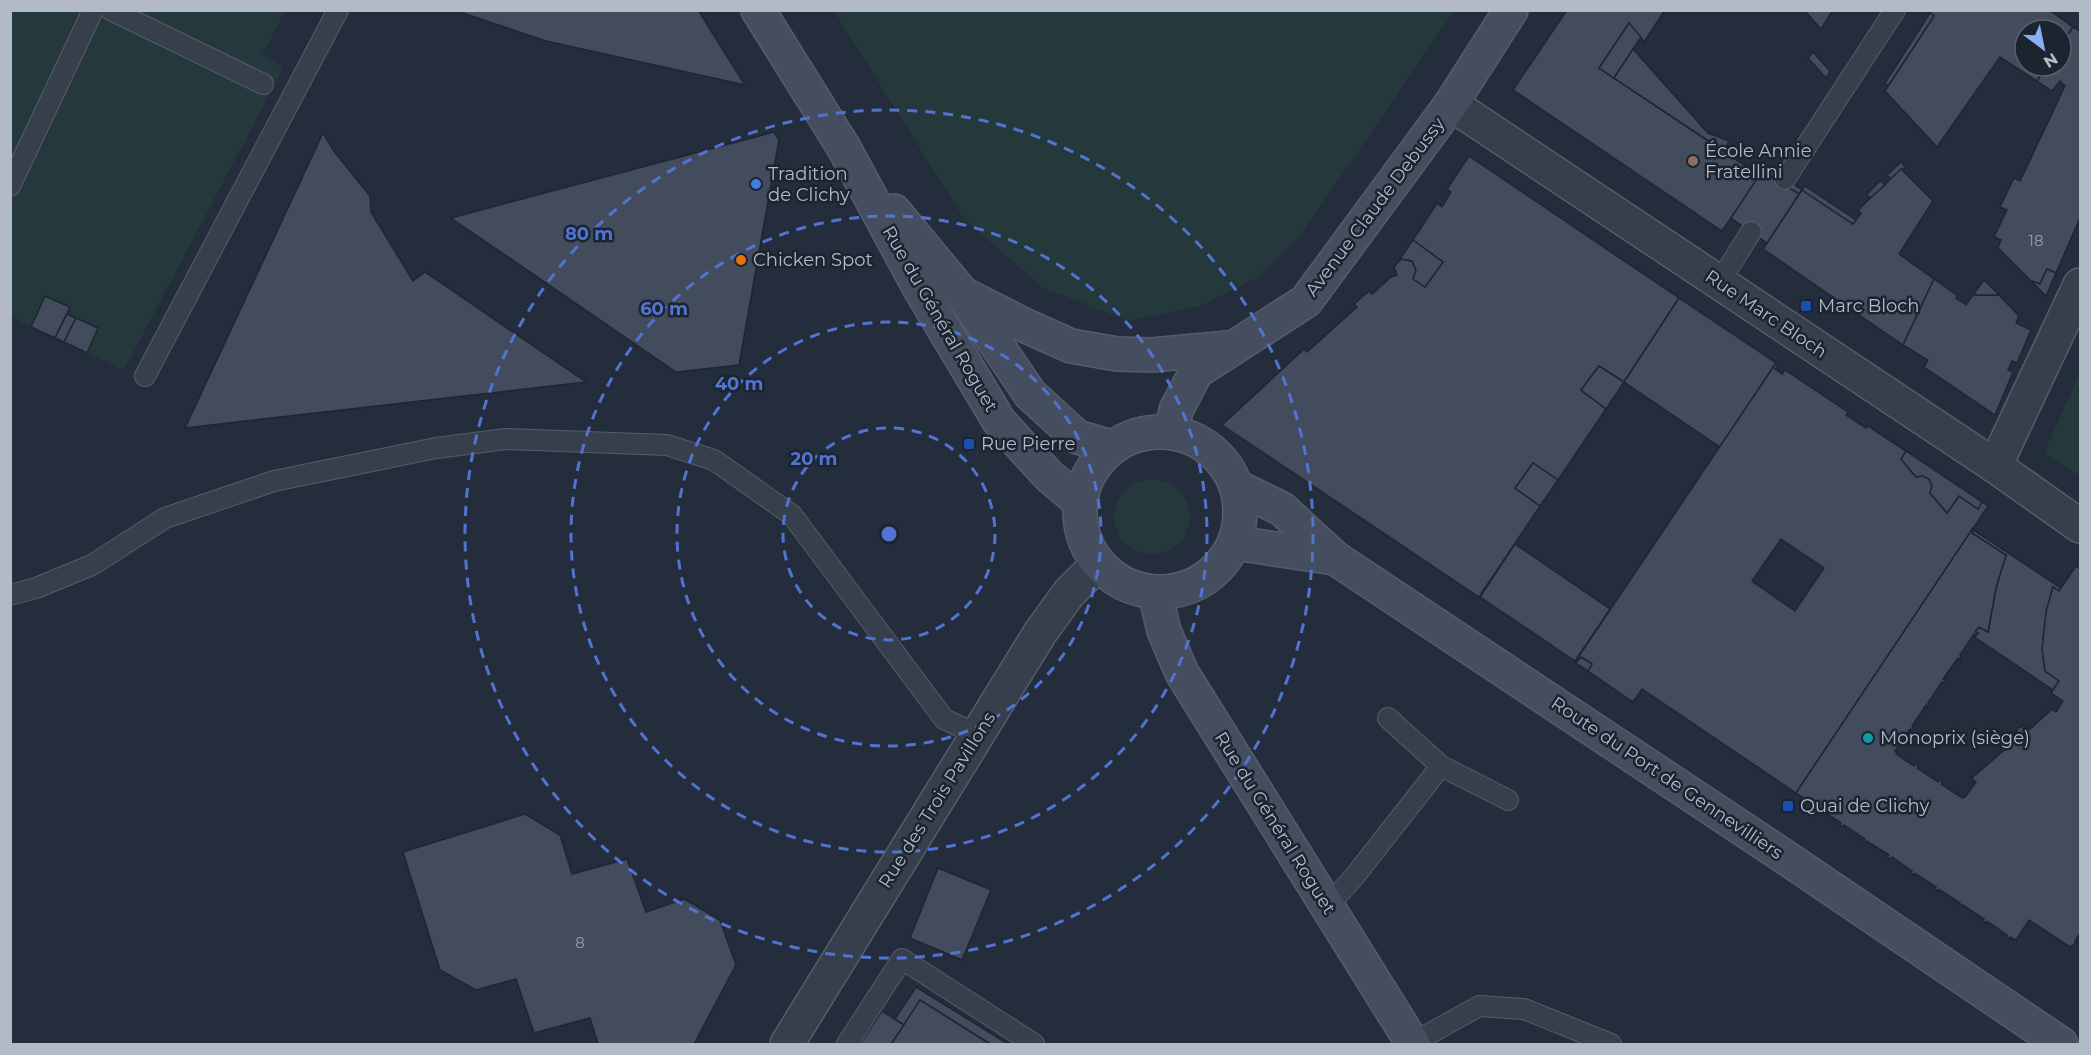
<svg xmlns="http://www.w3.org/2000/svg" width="2091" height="1055" font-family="Montserrat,sans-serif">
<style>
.green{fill:#25393c}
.building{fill:#424c5d;stroke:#1e2633;stroke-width:1.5;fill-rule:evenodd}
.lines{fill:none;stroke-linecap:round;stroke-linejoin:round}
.lane-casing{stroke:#555d6a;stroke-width:22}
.street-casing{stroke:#555d6a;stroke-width:36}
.secondary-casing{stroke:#555d6a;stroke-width:36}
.lane{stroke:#373f4c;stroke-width:20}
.street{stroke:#373f4c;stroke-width:33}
.secondary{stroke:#454e5f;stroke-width:33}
.ring{fill:none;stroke:#5174d2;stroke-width:3;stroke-dasharray:10 8}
.education-dot{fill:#8d6e63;stroke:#1c2430;stroke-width:2}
.shop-dot{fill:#3f7fe0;stroke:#1c2430;stroke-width:2}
.food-dot{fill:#e8710a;stroke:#1c2430;stroke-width:2}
.transit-dot{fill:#1a4fb4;stroke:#1c2430;stroke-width:2}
.culture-dot{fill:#0f9aa8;stroke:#1c2430;stroke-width:2}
.labels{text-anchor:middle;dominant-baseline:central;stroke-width:5;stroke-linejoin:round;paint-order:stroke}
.number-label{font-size:15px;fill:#969eac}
.poi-label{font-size:18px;fill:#b2bac7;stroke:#1c2430;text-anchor:start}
.street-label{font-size:18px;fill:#b2bac7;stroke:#1c2430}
.centre{fill:#5174d2;stroke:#1c2430;stroke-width:3}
.ring-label{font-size:18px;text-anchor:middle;font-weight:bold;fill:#5174d2;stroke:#1c2430;stroke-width:5;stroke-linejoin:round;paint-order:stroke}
</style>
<rect width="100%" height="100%" fill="#232d3b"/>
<g class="green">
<path d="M11 11H285L262 55 284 67 124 370 11 317Z"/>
<path d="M834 11H1454L1301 235 1257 278 1201 306 1128 321 1042 287 964 219Z"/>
<path d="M2080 372V476L2044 453Z"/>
<circle cx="1152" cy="517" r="38"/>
</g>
<g class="building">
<path d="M454 10H698L745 85 546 41Z"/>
<path d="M1567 10H1665L1644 42 1629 23 1599 68 1760 176 1722 231 1513 90Z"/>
<path d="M1804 10H1833L1821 29Z"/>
<path d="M1927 10H2049L2073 27 2061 45V30H2025V66H2047L2037 81 2000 57 1937 147 1885 91 1934 16Z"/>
<path d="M1930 13 1934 16 1888 86 1885 83Z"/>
<path d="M1629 23 1641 37 1614 78 1599 68Z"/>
<path d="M2073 27 2080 31V218L2056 273 2047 269 2040 284 2031 281 1998 248 2001 240 1994 237 2007 210 2000 207 2014 178 2020 181 2065 86 2060 81 2052 91 2037 81 2047 66H2061V45Z"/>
<path d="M1633 49 1708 133 1729 141 1724 151 1614 78Z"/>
<path d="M1813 52 1830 71 1826 78 1808 58Z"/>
<path d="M774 132 779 140 739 365 676 372 451 218Z"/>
<path d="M323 133 333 150 370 196 371 212 413 281 425 272 586 382 185 428Z"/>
<path d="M1469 156 1679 298 1624 382 1599 366 1581 390 1606 409 1558 480 1533 463 1515 488 1540 506 1479 597 1222 425 1304 349 1307 352 1357 307 1354 304 1369 291 1372 294 1391 277 1397 275 1394 267 1401 259 1412 261 1416 270 1413 279 1425 287 1443 262 1413 240 1437 203 1442 207 1451 192 1447 189Z"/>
<path d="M1901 162 1905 167 1891 179 1887 175Z"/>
<path d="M1767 166 1802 190 1799 194 1762 171Z"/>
<path d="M1901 169 1933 201 1899 254 1934 279 1903 345 1763 249 1802 190 1853 224 1861 213 1858 210Z"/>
<path d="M1762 171 1799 194 1767 243 1731 218Z"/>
<path d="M1880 181 1885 185 1870 198 1867 194Z"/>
<path d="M1805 186 1856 220 1853 224 1802 190Z"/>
<path d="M1413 240 1443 262 1425 287 1413 279 1416 270 1412 261 1401 259 1398 262Z"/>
<path d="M2047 269 2056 273 2046 296 2031 281 2040 284Z"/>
<path d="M1934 279 1958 296 1956 298 1966 305 1973 295H1999L2019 316 2016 323 2031 330 2017 363 2012 361 2008 370 2013 372 1995 415 1924 367 1928 360 1903 345Z"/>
<path d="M1984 280 1999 295H1973Z"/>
<path d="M45 296 70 307 55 338 31 327Z"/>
<path d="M1679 298 1776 363 1720 447 1624 382Z"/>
<path d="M67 314 76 318 64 342 55 338Z"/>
<path d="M76 318 98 328 87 353 64 342Z"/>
<path d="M1776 363 1778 365 1775 369 1782 374 1785 370 1848 412 1846 415 1866 428 1868 426 1906 451 1901 459 1916 477 1923 476 1929 479 1932 486 1930 493 1947 513 1959 496 1978 509 1982 502 1988 506 1796 793 1642 689 1633 702 1588 671 1592 664 1581 657 1576 663 1575 662ZM1781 539 1824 568 1795 611 1752 581Z"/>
<path d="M1599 366 1624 382 1606 409 1581 390Z"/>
<path d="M1906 451 1982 502 1978 509 1959 496 1947 513 1930 493 1932 486 1929 479 1923 476 1916 477 1901 459Z"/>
<path d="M1533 463 1558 480 1540 506 1515 488Z"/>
<path d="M1972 529 2061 588 2059 591 2053 587 2051 593 2043 637V657L2045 671 2059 681 2053 690 1973 636 1978 633 1975 632 1979 627 1988 632 1996 588 2006 555 1972 533Z"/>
<path d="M1971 531 1973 532 1972 533 2006 555 1996 588 1988 632 1979 627 1975 632 1978 633 1976 636 1974 634 1960 655 1961 657 1960 660 1958 658 1943 679 1945 680 1944 683 1942 682 1928 703 1929 704 1927 707 1926 705 1912 726 1913 727 1912 731 1910 729 1895 751 1897 752 1896 754 1914 766 1915 764 1918 766 1917 768 1938 782 1939 780 1942 782 1941 784 1962 798 1965 797 1976 782 1969 776 1973 777 2017 739 2015 734 2018 728 2024 726 2030 729 2050 711 2047 709 2049 708 2056 712 2063 701 2051 693 2059 681 2045 671 2042 649 2046 612 2053 587 2059 591 2076 566 2080 569V933L2075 941 2077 942 2070 947 2029 920 2016 940 2010 937 2009 939 2006 937 2007 935 1987 921 1986 923 1983 921 1984 919 1963 905H1959L1960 903 1939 889 1938 891 1935 889 1936 887 1915 873 1914 875 1911 873 1912 871 1892 857 1890 859 1887 857 1889 855 1867 841 1866 843 1864 841 1865 839 1844 825 1843 827 1840 825 1841 823 1796 793Z"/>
<path d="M1515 544 1610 609 1575 661 1480 597Z"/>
<path d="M1581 657 1592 664 1588 671 1576 663Z"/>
<path d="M525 814 560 835 572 874 627 859 646 912 684 899 720 920 736 965 694 1044H598L590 1018 534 1033 516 979 476 990 440 970 403 852Z"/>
<path d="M938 868 991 890 962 960 910 938Z"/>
<path d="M916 987 1008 1044H990L920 1000 904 1025 895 1019Z"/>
<path d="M920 1000 990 1044H891Z"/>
<path d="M882 1011 904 1025 891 1044H860Z"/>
</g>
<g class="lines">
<defs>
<g id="lane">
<path d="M111 10 263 84"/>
<path d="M1785 179 1895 10"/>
<path d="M10 186 93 10"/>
<path d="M1719 283 1751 232"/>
<path d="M145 376 338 10"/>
<path d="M10 595 36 588 92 565 165 518 274 481 436 448 506 439 667 445 714 460 792 515 944 719 978 735"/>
<path d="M1388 718 1441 766"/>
<path d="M1327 907 1354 877 1441 766 1508 800"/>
<path d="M1413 1043 1479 1006 1524 1009 1611 1044"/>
<path d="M847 1044 902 959 1034 1044"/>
</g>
<g id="street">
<path d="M1451 104 1995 466 2080 526"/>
<path d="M1995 466 2080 285"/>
<path d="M787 1044 1040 633 1069 593 1098 564"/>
</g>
<g id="secondary">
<path d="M758 10 844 148 919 287 999 421 1049 476 1080 502"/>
<path d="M894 211 961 292 1030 394 1077 437 1112 447"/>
<path d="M963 294 1026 326 1071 346 1117 354 1152 355 1228 348"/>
<path d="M1172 430 1176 410 1196 372 1306 301 1451 104 1511 10"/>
<circle cx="1160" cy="512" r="80"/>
<path d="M1237 487 1282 509 1335 558 1785 857 2061 1044"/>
<path d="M1235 543 1335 558"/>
<path d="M1155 592 1164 631 1182 673 1413 1044"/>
</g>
</defs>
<use href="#lane" class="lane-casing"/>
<use href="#street" class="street-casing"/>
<use href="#secondary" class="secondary-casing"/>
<use href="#lane" class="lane"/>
<use href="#street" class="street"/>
<use href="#secondary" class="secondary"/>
</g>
<g class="ring">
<circle cx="889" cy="534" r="106"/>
<circle cx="889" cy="534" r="212"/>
<circle cx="889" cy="534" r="318"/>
<circle cx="889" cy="534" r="424"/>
</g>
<circle class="education-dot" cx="1693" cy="161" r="6"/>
<circle class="shop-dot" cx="756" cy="184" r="6"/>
<circle class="food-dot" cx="741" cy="260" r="6"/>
<g class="transit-dot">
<rect x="1800" y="300" width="12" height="12" rx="3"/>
<rect x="963" y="438" width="12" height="12" rx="3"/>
<rect x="1782" y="800" width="12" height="12" rx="3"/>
</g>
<circle class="culture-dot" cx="1868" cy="738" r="6"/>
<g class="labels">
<g class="number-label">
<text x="2036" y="240">18</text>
<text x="580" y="942">8</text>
</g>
<g class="poi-label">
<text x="1705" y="151">École Annie<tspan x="1705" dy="21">Fratellini</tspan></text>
<text x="768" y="174">Tradition<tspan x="768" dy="21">de Clichy</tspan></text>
<text x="753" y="260">Chicken Spot</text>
<text x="1818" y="306">Marc Bloch</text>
<text x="981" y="444">Rue Pierre</text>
<text x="1880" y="738">Monoprix (siège)</text>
<text x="1800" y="806">Quai de Clichy</text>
</g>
<g class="street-label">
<text transform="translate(1375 207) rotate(-53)">Avenue Claude Debussy</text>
<text transform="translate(1766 314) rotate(34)">Rue Marc Bloch</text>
<text transform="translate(940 319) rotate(60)">Rue du Général Roguet</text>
<text transform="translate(1667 778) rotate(34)">Route du Port de Gennevilliers</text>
<text transform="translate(937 800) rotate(-58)">Rue des Trois Pavillons</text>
<text transform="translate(1275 823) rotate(58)">Rue du Général Roguet</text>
</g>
</g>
<circle cx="889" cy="534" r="9" class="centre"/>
<g class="ring-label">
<text x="589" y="240">80 m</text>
<text x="664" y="315">60 m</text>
<text x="739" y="390">40 m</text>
<text x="814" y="465">20 m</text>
</g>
<rect width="2091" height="1055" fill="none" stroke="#b2bac7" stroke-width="24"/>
<g transform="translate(2043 48) rotate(148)"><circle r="28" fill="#1c2430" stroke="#58606c" stroke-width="1.5"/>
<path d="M0-4.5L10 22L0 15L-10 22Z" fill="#88aff6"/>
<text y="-9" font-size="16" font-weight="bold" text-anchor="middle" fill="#b2bac7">N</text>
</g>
</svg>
